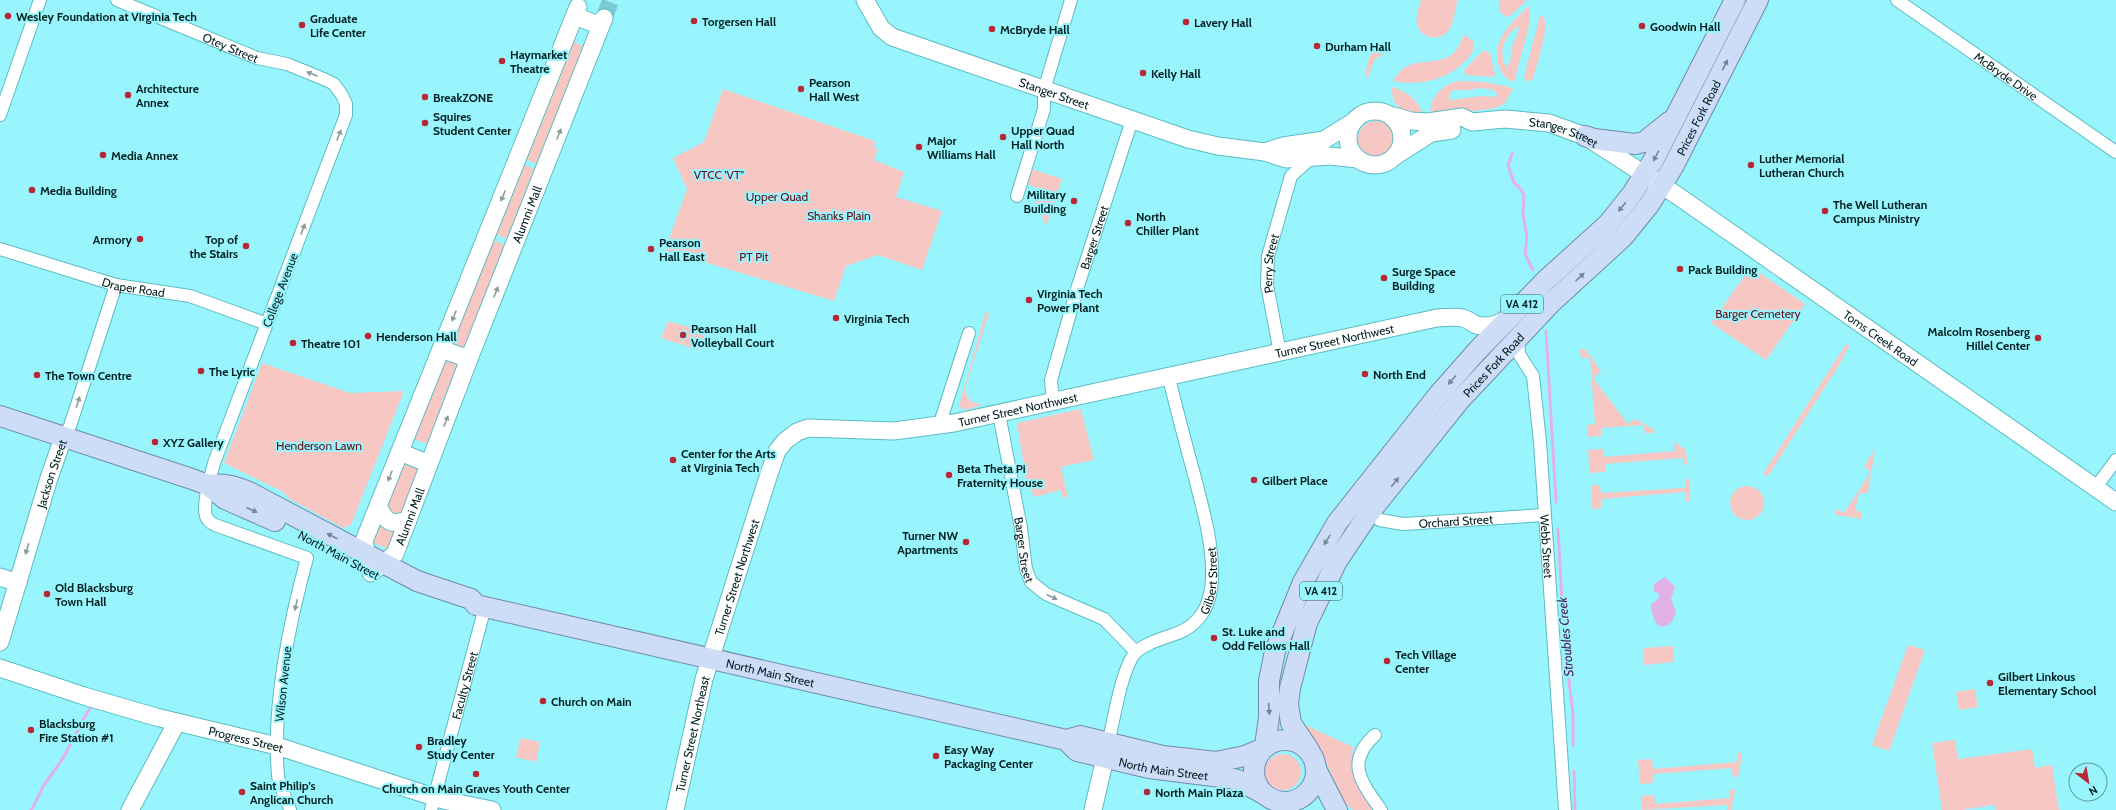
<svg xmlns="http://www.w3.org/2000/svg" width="2116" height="810" font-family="Cabin,sans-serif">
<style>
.green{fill:#f7c7c4;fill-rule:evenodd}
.water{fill:#e1b1e7}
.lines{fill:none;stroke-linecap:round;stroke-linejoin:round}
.stream{stroke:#e1b1e7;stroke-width:3}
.secondary-tunnel{stroke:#7acad1;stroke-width:17;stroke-dasharray:17 8;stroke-linecap:butt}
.street-casing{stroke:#5dbbc2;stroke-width:14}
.secondary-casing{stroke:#5dbbc2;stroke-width:19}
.primary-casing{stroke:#708ba9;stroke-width:22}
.street{stroke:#fff;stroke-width:12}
.secondary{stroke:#fff;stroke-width:17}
.primary{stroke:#cddcf7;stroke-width:20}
.oneway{fill:#728797}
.oneway2{fill:#8d9b9c}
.poi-dot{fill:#b82734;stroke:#98f5fd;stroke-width:1.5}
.labels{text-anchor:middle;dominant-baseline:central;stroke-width:4;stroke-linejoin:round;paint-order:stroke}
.shield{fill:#98f5fd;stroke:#2f6064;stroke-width:1}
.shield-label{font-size:11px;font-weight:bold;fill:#022022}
.poi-label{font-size:12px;font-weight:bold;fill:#022022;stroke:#98f5fd;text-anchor:start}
.street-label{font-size:12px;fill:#022022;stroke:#98f5fd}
.park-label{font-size:12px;fill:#640c16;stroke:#98f5fd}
.water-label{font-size:13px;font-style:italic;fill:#531c5b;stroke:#98f5fd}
</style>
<rect width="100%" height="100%" fill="#98f5fd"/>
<g class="green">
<path d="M1421 0H1458C1455 9 1454 22 1449 30 1440 42 1420 39 1417 24 1415 16 1419 8 1421 0Z"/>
<path d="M1499 0H1525L1526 1 1510 16 1506 17 1499 11Z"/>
<path d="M1529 6 1530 22 1514 82C1507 80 1502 74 1499 67 1490 41 1512 22 1529 6ZM1518 26C1521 34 1513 40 1512 48 1510 55 1512 62 1506 67 1498 51 1504 36 1518 26Z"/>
<path d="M1542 15C1552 24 1536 66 1533 79L1527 82 1524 77 1540 16Z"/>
<path d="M1464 35 1473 41 1474 50C1456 78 1424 87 1393 81 1409 54 1428 67 1448 57 1457 53 1460 42 1464 35Z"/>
<path d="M571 41 589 48 542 166 525 159Z"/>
<path d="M1384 46 1388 48 1387 50 1374 61 1367 78H1365C1367 65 1368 48 1384 46Z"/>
<path d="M1484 50 1490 53 1495 74 1494 77 1465 75 1464 70Z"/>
<path d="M1458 81 1485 82 1513 88 1505 103 1496 108 1431 117C1428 99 1441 85 1458 81ZM1477 88 1491 89 1497 93 1496 97 1482 96 1450 100V94L1453 90H1472Z"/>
<path d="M1392 87C1408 92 1420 101 1424 118 1406 112 1391 109 1392 87Z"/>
<path d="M723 89 875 141 874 146 878 149 874 160 904 172 896 197 942 211 922 270 878 255 846 266 834 301 665 250 687 189 673 158 704 142Z"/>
<circle cx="1376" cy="139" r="18"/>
<path d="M522 164 540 171 513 241 495 234Z"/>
<path d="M1032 169 1062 179 1046 226 1034 198 1042 195 1040 189 1027 184Z"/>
<path d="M493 240 510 247 468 350 454 346 453 342Z"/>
<path d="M1751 267 1805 304 1766 360 1711 323Z"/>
<path d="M986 311 989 313 965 388 966 394 970 401 982 405 965 410 961 408 959 405Z"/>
<path d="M668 321 706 332 699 350 661 338Z"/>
<path d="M1846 344 1849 346 1841 362 1768 476 1763 474Z"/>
<path d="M1580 349H1585L1601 371 1593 378 1628 424 1635 419 1653 429V433H1645L1644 425 1601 428 1602 436 1587 437V425L1595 424 1590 358H1581Z"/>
<path d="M453 360 460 366 432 446 414 439 443 365 446 362Z"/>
<path d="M262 363 350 393 404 391 351 525 343 528 290 499 283 492 224 463Z"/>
<path d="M1081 409 1094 460 1061 467 1068 497 1063 498 1061 490 1035 497 1027 484 1017 423Z"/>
<path d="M1674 442 1686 450 1687 464 1684 465 1683 458 1605 464V472L1590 473 1588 450 1603 449V457L1675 451Z"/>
<path d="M1875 449 1868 493H1859L1855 510 1862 512V519L1836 515 1835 512 1838 509 1844 513 1871 472 1864 466Z"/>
<path d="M406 463 418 467 420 470 406 515 397 520 386 508 402 466Z"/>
<path d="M1685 479H1689L1690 501 1686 502 1685 492 1601 499 1602 508 1592 509 1591 485H1600L1601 493 1685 488Z"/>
<circle cx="1747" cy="503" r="17"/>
<path d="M381 524 397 527 391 550 373 543Z"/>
<path d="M1908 645 1925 650 1889 751 1872 745Z"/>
<path d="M1673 646 1674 662 1644 665 1643 648Z"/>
<path d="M1975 689 1978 707 1959 710 1956 692Z"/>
<path d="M1301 723 1353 747C1350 773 1360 790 1374 810H1353L1344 802 1319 746 1303 728Z"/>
<path d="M521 738 540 742 536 762 516 757Z"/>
<path d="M1955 740 1958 759 2032 749 2035 768 2052 765 2059 810H1996L1995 805 1961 810H1942L1932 743Z"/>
<path d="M1738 753H1741L1742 756 1738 777H1733L1732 768 1653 774V783L1640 784 1638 760 1652 759 1653 769 1737 762Z"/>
<circle cx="1283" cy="772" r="18"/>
<path d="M1733 789 1735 791 1731 810H1727V805L1642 810 1641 796 1654 795 1655 804 1729 798 1730 790Z"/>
</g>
<path class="water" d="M1665 577 1675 587 1671 599 1676 611 1672 622C1655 636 1652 614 1651 603 1656 602 1660 599 1659 594L1654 591V584Z"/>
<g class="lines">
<g class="stream">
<path d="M1512 154 1508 165 1514 183 1519 187 1524 195 1523 214 1527 238 1525 254 1533 270"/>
<path d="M1546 331 1556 502"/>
<path d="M1558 529 1564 639 1573 714V745"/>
<path d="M1574 771 1575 810"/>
<path d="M31 810C37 802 39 793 44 785 52 773 61 763 67 751 75 736 81 721 91 707"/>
</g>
<path class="secondary-tunnel" d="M604 18 611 0"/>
<defs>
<g id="street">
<path id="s1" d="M117 0 257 58 287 64 326 80 334 84 342 95 346 104V115L214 463C211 476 202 503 206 516 207 520 211 523 215 525L307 558C289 624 272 707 278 775 279 788 287 798 290 810"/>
<path id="s2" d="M1897 0 2116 152"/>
<path d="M0 115 40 0"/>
<path d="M1017 196 1044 109V90L1071 0"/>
<path id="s3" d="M0 249 116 285 190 296 267 324"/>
<path id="s4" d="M1518 337 1519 354 1533 376 1540 442 1565 810"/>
<path id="s5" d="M1280 353 1267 285 1268 256 1291 176 1312 157"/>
<path id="s6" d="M1053 403 1051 380 1077 289 1132 120"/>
<path id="s7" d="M999 414 1021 528 1026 569 1031 582 1046 594 1104 619 1136 652"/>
<path d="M939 426 969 333"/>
<path d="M63 438 70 426 116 285"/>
<path d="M2096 487 2116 460"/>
<path id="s8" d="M1370 512 1380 520 1403 524 1544 515"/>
<path d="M1375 735C1345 762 1361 782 1381 810"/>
<path id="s9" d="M1108 743C1114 721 1121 670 1135 653 1139 648 1147 645 1153 642 1170 634 1184 635 1198 619 1208 608 1212 591 1212 577 1213 543 1203 510 1195 478 1186 445 1177 411 1169 378"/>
<path id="s10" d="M431 810 485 607"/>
</g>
<g id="secondary">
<path id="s11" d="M865 0 881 28 892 37 1188 139 1218 146 1265 152 1286 159 1330 156 1358 159"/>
<path id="s12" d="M578 7 364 541 371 573 395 554 469 359 604 18"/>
<path d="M575 16 601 26"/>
<circle cx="1375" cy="138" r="27"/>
<path id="s13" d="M1394 116 1411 121 1428 122 1462 117 1472 122 1505 119 1549 123 1585 136 1678 196 2116 502"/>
<path d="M1265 152 1283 146 1324 140 1353 122"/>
<path d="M1395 156 1431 133 1452 130"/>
<path d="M441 349 469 359"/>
<path d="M400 452 429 464"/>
<path d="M378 506C387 523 390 525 408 520"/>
<path d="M0 577 18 583"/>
<path id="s14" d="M0 642 49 478 63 438"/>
<path id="s15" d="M0 668 84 696 156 717 277 746 443 800 492 810"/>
<path d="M130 810 177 722"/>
<path id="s16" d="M675 810 704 679 768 477 777 451 785 441 797 432 808 428 894 431 954 423 1437 318C1446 318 1454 316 1462 318 1468 319 1472 323 1476 325 1488 328 1500 324 1509 317"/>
<path d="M1093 810 1105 758"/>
</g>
<g id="primary">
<path d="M1585 136 1594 139 1635 144 1644 142 1669 122"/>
<path d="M0 416 192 479 208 485 225 499 275 521"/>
<path id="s17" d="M208 485C224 483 234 486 249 492L417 581 471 599 476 605 1066 740 1080 736 1163 756 1216 762 1245 756 1262 749"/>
<circle cx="1285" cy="771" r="31"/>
<path id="s18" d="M1066 740 1077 751 1149 768 1229 778 1238 780 1264 794"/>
<path d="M1265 746 1269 717V681L1275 651 1303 582 1337 523 1439 394 1477 351 1546 280 1608 224 1632 194 1654 159 1735 0"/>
<path id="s19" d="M1309 750 1291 723 1288 704 1290 688 1307 623 1337 561 1370 512 1459 401 1551 303 1623 237 1649 205 1673 167 1758 0"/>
<path d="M1316 769 1337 810"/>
</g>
</defs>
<use href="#street" class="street-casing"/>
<use href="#secondary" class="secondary-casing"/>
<use href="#primary" class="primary-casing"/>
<use href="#street" class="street"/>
<use href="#secondary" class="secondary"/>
<use href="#primary" class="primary"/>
</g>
<defs><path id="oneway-solid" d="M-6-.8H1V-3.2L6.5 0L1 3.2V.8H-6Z"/></defs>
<g class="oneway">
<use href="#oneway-solid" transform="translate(1725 65) rotate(-63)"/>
<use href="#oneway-solid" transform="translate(1656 156) rotate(118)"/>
<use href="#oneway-solid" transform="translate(1622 207) rotate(129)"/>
<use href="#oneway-solid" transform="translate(1580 277) rotate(-43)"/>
<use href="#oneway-solid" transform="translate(1452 380) rotate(131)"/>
<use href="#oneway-solid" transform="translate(1395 482) rotate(-51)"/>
<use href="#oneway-solid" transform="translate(252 510) rotate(24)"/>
<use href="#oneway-solid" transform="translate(332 536) rotate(-152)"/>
<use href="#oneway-solid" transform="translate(1327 540) rotate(122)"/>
<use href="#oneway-solid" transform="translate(1269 709) rotate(86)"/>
</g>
<g class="oneway2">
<use href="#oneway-solid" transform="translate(312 74) rotate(-157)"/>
<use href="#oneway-solid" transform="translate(559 134) rotate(-68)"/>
<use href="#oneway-solid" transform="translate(339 135) rotate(-69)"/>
<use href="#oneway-solid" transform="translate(503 196) rotate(112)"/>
<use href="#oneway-solid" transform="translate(303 229) rotate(-69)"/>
<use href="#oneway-solid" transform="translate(496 292) rotate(-68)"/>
<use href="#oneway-solid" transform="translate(454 316) rotate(112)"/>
<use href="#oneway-solid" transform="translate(78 402) rotate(-72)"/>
<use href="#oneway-solid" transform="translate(446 421) rotate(-69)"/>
<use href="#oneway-solid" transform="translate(390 476) rotate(112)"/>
<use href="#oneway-solid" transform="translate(27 549) rotate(106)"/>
<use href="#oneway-solid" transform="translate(1052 597) rotate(25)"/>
<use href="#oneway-solid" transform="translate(296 605) rotate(103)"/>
</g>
<g class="poi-dot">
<circle cx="8" cy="16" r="4"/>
<circle cx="694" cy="21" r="4"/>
<circle cx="1186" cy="22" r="4"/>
<circle cx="302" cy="25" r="4"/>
<circle cx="1642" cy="26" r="4"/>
<circle cx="992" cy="29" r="4"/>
<circle cx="1317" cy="46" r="4"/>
<circle cx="502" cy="61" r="4"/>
<circle cx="1143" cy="73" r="4"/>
<circle cx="801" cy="89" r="4"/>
<circle cx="128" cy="95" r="4"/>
<circle cx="425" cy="97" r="4"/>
<circle cx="425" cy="123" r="4"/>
<circle cx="1003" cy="137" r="4"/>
<circle cx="919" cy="147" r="4"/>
<circle cx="103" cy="155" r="4"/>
<circle cx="1751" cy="165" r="4"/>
<circle cx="32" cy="190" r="4"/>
<circle cx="1074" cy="201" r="4"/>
<circle cx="1825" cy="211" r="4"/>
<circle cx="1128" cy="223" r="4"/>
<circle cx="140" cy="239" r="4"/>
<circle cx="246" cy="246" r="4"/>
<circle cx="651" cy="249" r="4"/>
<circle cx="1680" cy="269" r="4"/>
<circle cx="1384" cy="278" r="4"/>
<circle cx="1029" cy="300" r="4"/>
<circle cx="836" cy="318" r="4"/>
<circle cx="683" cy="335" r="4"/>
<circle cx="368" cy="336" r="4"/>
<circle cx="2038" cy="338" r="4"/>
<circle cx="293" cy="343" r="4"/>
<circle cx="201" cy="371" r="4"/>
<circle cx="1365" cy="374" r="4"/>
<circle cx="37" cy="375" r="4"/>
<circle cx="155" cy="442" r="4"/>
<circle cx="673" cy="460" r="4"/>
<circle cx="949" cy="475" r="4"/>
<circle cx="1254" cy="480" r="4"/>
<circle cx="966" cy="542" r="4"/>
<circle cx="47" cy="594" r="4"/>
<circle cx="1214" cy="638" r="4"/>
<circle cx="1387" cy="661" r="4"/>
<circle cx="1990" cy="683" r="4"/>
<circle cx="543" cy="701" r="4"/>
<circle cx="31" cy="730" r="4"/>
<circle cx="419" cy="747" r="4"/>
<circle cx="936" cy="756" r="4"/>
<circle cx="476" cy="774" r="4"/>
<circle cx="242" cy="792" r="4"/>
<circle cx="1147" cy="792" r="4"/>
</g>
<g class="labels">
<g class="shield">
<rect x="1501" y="295" width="42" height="18" rx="3"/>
<rect x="1300" y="582" width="42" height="18" rx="3"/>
</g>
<g class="shield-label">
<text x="1522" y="304">VA 412</text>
<text x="1321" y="591">VA 412</text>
</g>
<g class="poi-label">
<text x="16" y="16">Wesley Foundation at Virginia Tech</text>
<text x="310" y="18">Graduate<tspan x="310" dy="14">Life Center</tspan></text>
<text x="702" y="21">Torgersen Hall</text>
<text x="1194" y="22">Lavery Hall</text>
<text x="1650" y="26">Goodwin Hall</text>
<text x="1000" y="29">McBryde Hall</text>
<text x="1325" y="46">Durham Hall</text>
<text x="510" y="54">Haymarket<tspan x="510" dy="14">Theatre</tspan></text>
<text x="1151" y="73">Kelly Hall</text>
<text x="809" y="82">Pearson<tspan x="809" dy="14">Hall West</tspan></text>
<text x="136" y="88">Architecture<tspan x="136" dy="14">Annex</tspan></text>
<text x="433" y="97">BreakZONE</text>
<text x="433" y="116">Squires<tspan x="433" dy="14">Student Center</tspan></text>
<text x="1011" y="130">Upper Quad<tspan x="1011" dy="14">Hall North</tspan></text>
<text x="927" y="140">Major<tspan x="927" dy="14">Williams Hall</tspan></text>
<text x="111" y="155">Media Annex</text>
<text x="1759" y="158">Luther Memorial<tspan x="1759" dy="14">Lutheran Church</tspan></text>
<text x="40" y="190">Media Building</text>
<text x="1066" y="194" text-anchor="end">Military<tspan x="1066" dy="14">Building</tspan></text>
<text x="1833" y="204">The Well Lutheran<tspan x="1833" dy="14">Campus Ministry</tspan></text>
<text x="1136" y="216">North<tspan x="1136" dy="14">Chiller Plant</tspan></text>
<text x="132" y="239" text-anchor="end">Armory</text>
<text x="238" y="239" text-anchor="end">Top of<tspan x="238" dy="14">the Stairs</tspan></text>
<text x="659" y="242">Pearson<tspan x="659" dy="14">Hall East</tspan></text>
<text x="1688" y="269">Pack Building</text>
<text x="1392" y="271">Surge Space<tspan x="1392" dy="14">Building</tspan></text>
<text x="1037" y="293">Virginia Tech<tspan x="1037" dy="14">Power Plant</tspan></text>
<text x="844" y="318">Virginia Tech</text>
<text x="691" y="328">Pearson Hall<tspan x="691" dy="14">Volleyball Court</tspan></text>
<text x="2030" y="331" text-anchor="end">Malcolm Rosenberg<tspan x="2030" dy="14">Hillel Center</tspan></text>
<text x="376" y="336">Henderson Hall</text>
<text x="301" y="343">Theatre 101</text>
<text x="209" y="371">The Lyric</text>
<text x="1373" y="374">North End</text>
<text x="45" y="375">The Town Centre</text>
<text x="163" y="442">XYZ Gallery</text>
<text x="681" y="453">Center for the Arts<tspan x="681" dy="14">at Virginia Tech</tspan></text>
<text x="957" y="468">Beta Theta Pi<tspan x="957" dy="14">Fraternity House</tspan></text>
<text x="1262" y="480">Gilbert Place</text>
<text x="958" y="535" text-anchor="end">Turner NW<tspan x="958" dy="14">Apartments</tspan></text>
<text x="55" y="587">Old Blacksburg<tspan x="55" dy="14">Town Hall</tspan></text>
<text x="1222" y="631">St. Luke and<tspan x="1222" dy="14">Odd Fellows Hall</tspan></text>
<text x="1395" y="654">Tech Village<tspan x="1395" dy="14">Center</tspan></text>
<text x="1998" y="676">Gilbert Linkous<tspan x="1998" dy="14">Elementary School</tspan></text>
<text x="551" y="701">Church on Main</text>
<text x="39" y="723">Blacksburg<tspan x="39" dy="14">Fire Station #1</tspan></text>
<text x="427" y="740">Bradley<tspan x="427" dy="14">Study Center</tspan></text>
<text x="944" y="749">Easy Way<tspan x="944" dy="14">Packaging Center</tspan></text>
<text x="250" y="785">Saint Philip’s<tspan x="250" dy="14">Anglican Church</tspan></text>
<text x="476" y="788" text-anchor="middle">Church on Main Graves Youth Center</text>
<text x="1155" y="792">North Main Plaza</text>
</g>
<g class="street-label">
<text stroke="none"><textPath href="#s1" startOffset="123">Otey Street</textPath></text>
<text stroke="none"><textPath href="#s2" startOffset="133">McBryde Drive</textPath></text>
<text stroke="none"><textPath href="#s11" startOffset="218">Stanger Street</textPath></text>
<text stroke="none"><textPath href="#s19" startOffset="779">Prices Fork Road</textPath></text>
<text stroke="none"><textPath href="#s13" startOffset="174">Stanger Street</textPath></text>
<text stroke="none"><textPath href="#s12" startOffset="1003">Alumni Mall</textPath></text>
<text stroke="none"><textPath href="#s6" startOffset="172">Barger Street</textPath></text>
<text stroke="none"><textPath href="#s5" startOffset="91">Perry Street</textPath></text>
<text stroke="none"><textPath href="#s3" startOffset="139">Draper Road</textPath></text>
<text transform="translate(280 290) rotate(-69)">College Avenue</text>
<text stroke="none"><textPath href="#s13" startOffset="554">Toms Creek Road</textPath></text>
<text stroke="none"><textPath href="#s16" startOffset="949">Turner Street Northwest</textPath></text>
<text stroke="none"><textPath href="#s19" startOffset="455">Prices Fork Road</textPath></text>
<text stroke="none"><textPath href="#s16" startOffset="625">Turner Street Northwest</textPath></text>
<text stroke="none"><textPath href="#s14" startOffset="176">Jackson Street</textPath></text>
<text stroke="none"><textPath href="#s12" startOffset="679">Alumni Mall</textPath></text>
<text stroke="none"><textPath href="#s8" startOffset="89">Orchard Street</textPath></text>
<text stroke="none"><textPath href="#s4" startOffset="214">Webb Street</textPath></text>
<text stroke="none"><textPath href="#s7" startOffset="138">Barger Street</textPath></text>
<text transform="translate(339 555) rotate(28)">North Main Street</text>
<text stroke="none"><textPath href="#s16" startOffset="241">Turner Street Northwest</textPath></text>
<text stroke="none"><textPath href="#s9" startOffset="208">Gilbert Street</textPath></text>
<text stroke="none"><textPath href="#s17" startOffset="599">North Main Street</textPath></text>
<text transform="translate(283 684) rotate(-84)">Wilson Avenue</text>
<text stroke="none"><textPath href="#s10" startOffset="129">Faculty Street</textPath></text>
<text stroke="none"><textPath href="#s16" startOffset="78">Turner Street Northeast</textPath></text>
<text stroke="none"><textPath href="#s15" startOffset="256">Progress Street</textPath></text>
<text stroke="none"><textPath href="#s18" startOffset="104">North Main Street</textPath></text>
</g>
<g class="park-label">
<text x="719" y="174">VTCC 'VT"</text>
<text x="777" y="196">Upper Quad</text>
<text x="839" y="215">Shanks Plain</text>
<text x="754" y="256">PT Pit</text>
<text x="1758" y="313">Barger Cemetery</text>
<text x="319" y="445">Henderson Lawn</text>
</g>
<g class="water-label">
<text transform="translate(1565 637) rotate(-95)">Stroubles Creek</text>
</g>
</g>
<g transform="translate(2088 782) rotate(149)"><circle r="19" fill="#98f5fd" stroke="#5ca0a5"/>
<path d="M0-3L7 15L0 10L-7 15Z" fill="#b82734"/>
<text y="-6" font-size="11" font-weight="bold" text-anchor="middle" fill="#022022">N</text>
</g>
</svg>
